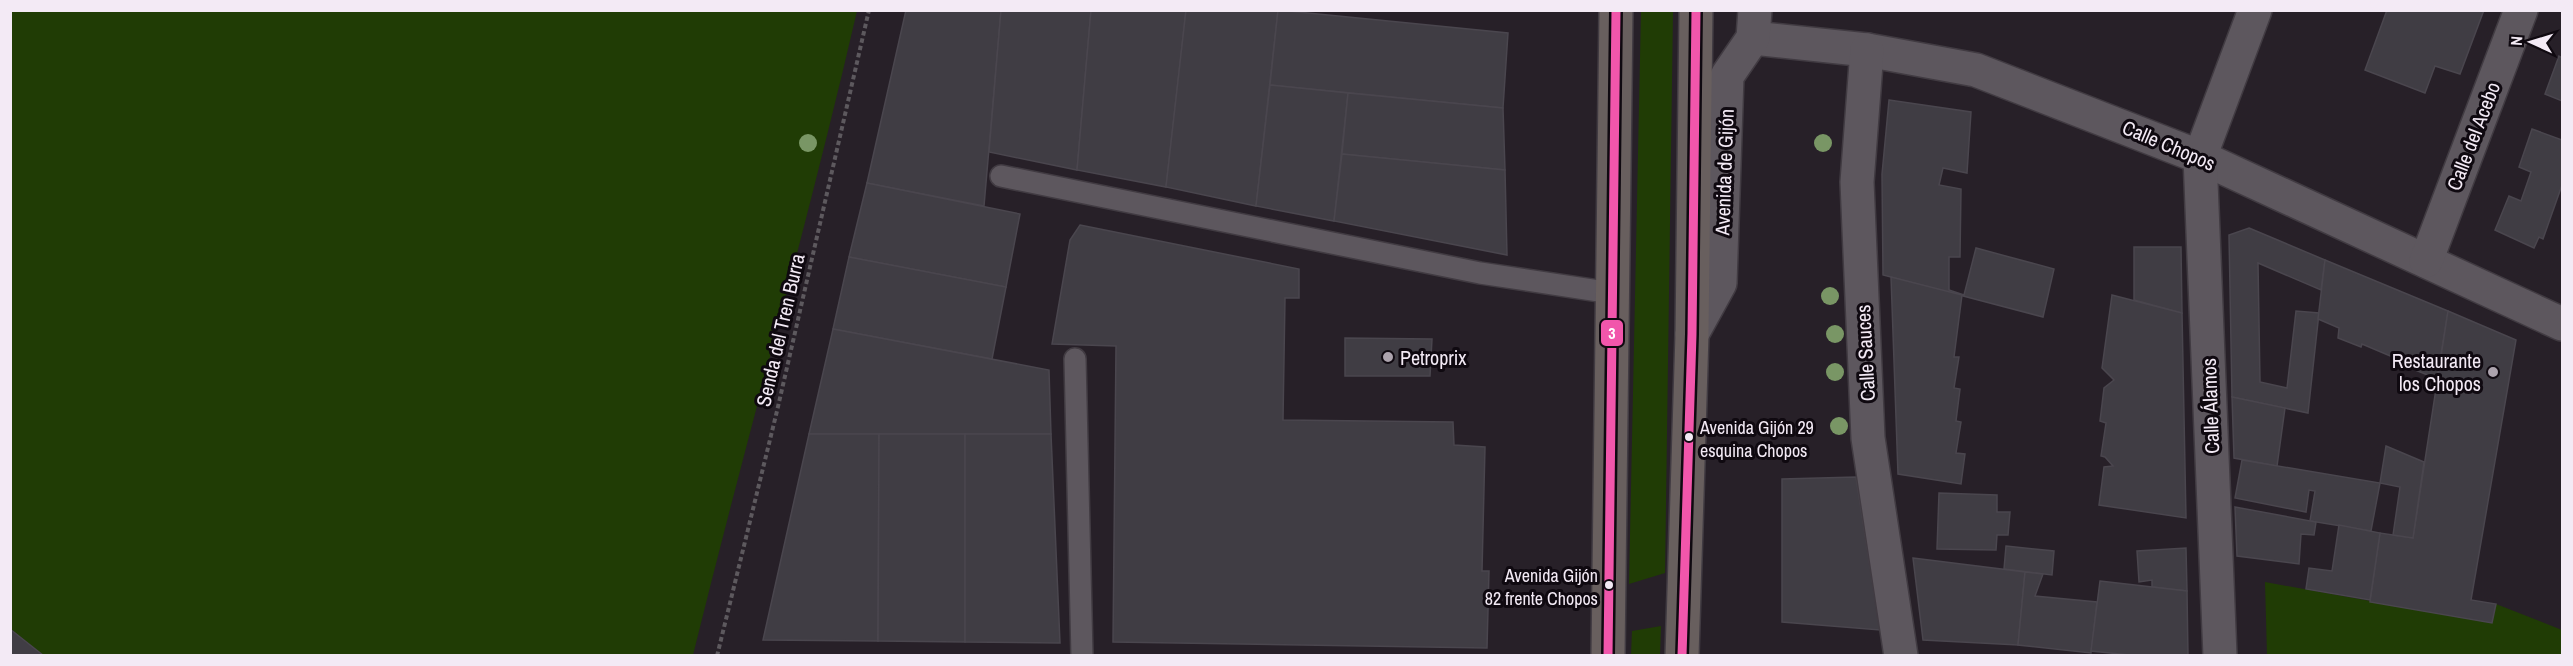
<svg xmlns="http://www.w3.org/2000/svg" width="2573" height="666" font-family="'Archivo Narrow',sans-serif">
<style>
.green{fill:#203c05}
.building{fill:#403d44;stroke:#4a464e;stroke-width:1.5}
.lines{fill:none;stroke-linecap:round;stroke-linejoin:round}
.service-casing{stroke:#413b42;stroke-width:24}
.minor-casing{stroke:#413b42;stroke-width:36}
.trunk-casing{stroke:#413b42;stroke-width:36}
.path{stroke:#5d595e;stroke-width:4;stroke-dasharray:4.5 3;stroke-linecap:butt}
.service{stroke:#5d575e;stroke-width:21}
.minor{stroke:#5d575e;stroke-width:33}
.trunk{stroke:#685f5e;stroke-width:33}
.bus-1-casing{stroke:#0f0910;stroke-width:14}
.bus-1{stroke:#f156ab;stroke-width:9}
.tree{fill:#799665}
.poi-dot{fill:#aca3ad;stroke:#0f0910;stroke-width:2}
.bus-dot{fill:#f3eaf5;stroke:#0f0910;stroke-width:2}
.labels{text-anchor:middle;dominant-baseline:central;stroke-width:6;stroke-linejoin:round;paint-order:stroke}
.bus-label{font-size:18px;fill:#f3eaf5;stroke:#0f0910;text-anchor:start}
.street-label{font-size:20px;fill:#f3eaf5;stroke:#0f0910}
.poi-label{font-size:20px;fill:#f3eaf5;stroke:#0f0910;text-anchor:start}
.line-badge{stroke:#0f0910;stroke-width:2}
.badge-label{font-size:16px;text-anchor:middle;font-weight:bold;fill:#fff}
</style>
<rect width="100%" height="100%" fill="#272028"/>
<g class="green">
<path d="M10 11H857C807 227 746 440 693 655L44 656 11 629Z"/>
<path d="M1641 11H1673L1665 573 1629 584Z"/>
<path d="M2265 582 2492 623 2496 604 2562 630V655H2267Z"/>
<path d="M1661 626 1660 655H1631L1632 631Z"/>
</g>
<g class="building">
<path d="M906 10H1001L984 206 867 183Z"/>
<path d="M1001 10H1091L1077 170 989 152Z"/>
<path d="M1091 10H1186L1166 187 1077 170Z"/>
<path d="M1186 10H1278L1256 206 1166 187Z"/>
<path d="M1278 10 1508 33 1503 108 1270 85Z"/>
<path d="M2387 10H2484L2460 74 2435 66 2425 93 2365 70Z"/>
<path d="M2559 56 2562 58V101L2545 94Z"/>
<path d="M1270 85 1348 93 1334 221 1256 206Z"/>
<path d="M1348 93 1503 108 1505 170 1342 154Z"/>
<path d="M1889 100 1971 112 1967 173 1943 168 1939 185 1961 189 1960 257H1949V290L1964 295 1976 248 2054 269 2043 317 1883 275 1882 174Z"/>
<path d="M2532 129 2562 140V185L2543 239 2539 237 2534 248 2495 230 2509 196 2521 201 2531 172 2519 167Z"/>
<path d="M1342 154 1505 170 1507 255 1334 221Z"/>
<path d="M867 183 1020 214 1006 287 849 257Z"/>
<path d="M1080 225 1299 269V298H1285L1283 420 1453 422 1454 445 1485 447 1482 571H1489L1487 648 1113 642 1116 346 1052 344 1070 240Z"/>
<path d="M2249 228 2325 260 2321 290 2258 263 2260 382 2287 388 2296 311 2319 313 2308 413 2232 397 2229 235Z"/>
<path d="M2134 247H2181L2182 313 2134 300Z"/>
<path d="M849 257 1006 287 992 359 833 329Z"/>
<path d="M2325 260 2448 311 2437 379 2413 369 2414 366 2362 344 2361 347 2338 338 2339 328 2318 319Z"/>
<path d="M1891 277 1962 295 1954 357H1959L1954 388 1960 389 1956 421 1961 422 1956 453 1965 454 1961 484 1898 474Z"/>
<path d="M2112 295 2182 313 2186 518 2099 505 2104 467 2113 466 2105 457 2101 456 2106 423 2100 421 2104 388 2114 380 2102 368Z"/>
<path d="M2448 311 2516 340 2471 600 2496 604 2492 623 2370 602 2380 533 2413 538Z"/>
<path d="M833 329 1049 370 1051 434H809Z"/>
<path d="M1345 338 1432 339 1430 376H1345Z"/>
<path d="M2232 397 2285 408 2277 466 2234 458Z"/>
<path d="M809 434H879L878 641 763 640Z"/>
<path d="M879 434H965V642L878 641Z"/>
<path d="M965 434H1051L1060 643 965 642Z"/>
<path d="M2386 446 2424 462 2413 538 2393 535 2400 487 2380 483Z"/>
<path d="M2242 460 2380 483 2371 531 2310 521 2315 491 2309 490 2306 512 2235 498Z"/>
<path d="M1856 477 1880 630 1782 622V479Z"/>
<path d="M1939 493 1997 495V512H2010L2008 535H1997L1996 550 1937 549Z"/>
<path d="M2235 507 2316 522 2314 535 2301 534 2299 564 2237 556Z"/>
<path d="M2339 525 2380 533 2370 600 2306 589 2309 568 2332 571Z"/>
<path d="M2006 546 2054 551 2052 575 2004 569Z"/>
<path d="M2186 548 2187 591 2152 587V580L2139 582 2137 551Z"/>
<path d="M1913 558 2025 572 2018 645 1923 640Z"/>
<path d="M2025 572 2043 574 2035 596 2097 602 2091 653 2018 645Z"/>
<path d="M2100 581 2187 591 2188 656H2139L2091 651Z"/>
<path d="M10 629 44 656H10Z"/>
</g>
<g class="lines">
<defs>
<g id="service">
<path d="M1001 176 1480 273 1612 293"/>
<path d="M1075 359 1082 656"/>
</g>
<g id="minor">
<path d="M1753 38 1867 50 1976 70 2200 157 2562 324"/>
<path d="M1867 50 1857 182 1868 438 1901 656"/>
<path d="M2426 261 2521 10"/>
<path d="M1692 334 1720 283 1727 76 1753 38 1755 10"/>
<path d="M2220 656 2200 157 2255 10"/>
</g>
<g id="trunk">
<path d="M1608 656 1616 10"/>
<path d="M1682 656 1692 334 1696 10"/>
</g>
</defs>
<use href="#service" class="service-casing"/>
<use href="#minor" class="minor-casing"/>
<use href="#trunk" class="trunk-casing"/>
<path class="path" d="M717 656 777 411 869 10"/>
<use href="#service" class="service"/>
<use href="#minor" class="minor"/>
<use href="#trunk" class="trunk"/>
<defs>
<g id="bus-1">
<path d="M1608 656 1616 10"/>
<path d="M1682 656 1692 334 1696 10"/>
</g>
</defs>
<use href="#bus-1" class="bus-1-casing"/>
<use href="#bus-1" class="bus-1"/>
</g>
<g class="tree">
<circle cx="808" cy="143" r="9"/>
<circle cx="1823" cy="143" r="9"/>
<circle cx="1830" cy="296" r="9"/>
<circle cx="1835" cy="334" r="9"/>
<circle cx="1835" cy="372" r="9"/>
<circle cx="1839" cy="426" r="9"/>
</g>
<g class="poi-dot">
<circle cx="1388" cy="357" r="6"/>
<circle cx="2493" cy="372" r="6"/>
</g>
<g class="bus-dot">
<circle cx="1689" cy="437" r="5"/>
<circle cx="1609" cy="585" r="5"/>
</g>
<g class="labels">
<g class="bus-label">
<text x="1700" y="427">Avenida Gijón 29<tspan x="1700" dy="23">esquina Chopos</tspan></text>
<text x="1598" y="575" text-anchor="end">Avenida Gijón<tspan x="1598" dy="23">82 frente Chopos</tspan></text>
</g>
<g class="street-label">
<text transform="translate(2473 136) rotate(-69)">Calle del Acebo</text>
<text transform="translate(2169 145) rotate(23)">Calle Chopos</text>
<text transform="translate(1724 172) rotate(-88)">Avenida de Gijón</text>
<text transform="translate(780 330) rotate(-77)">Senda del Tren Burra</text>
<text transform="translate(1865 353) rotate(-93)">Calle Sauces</text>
<text transform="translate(2210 406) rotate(-92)">Calle Álamos</text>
</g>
<g class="poi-label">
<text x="1400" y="357">Petroprix</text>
<text x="2481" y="360" text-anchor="end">Restaurante<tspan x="2481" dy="23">los Chopos</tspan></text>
</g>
</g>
<rect class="line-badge" x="1600" y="319" width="24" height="28" rx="6" fill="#f156ab"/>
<g class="badge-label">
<text x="1612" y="339">3</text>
</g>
<rect width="2573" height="666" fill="none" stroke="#f3eaf5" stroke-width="24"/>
<g transform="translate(2531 42) rotate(274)" stroke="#0f0910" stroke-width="4.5" paint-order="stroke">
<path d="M0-4.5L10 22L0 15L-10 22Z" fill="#f3eaf5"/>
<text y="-9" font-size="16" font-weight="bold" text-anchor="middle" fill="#f3eaf5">N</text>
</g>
</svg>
